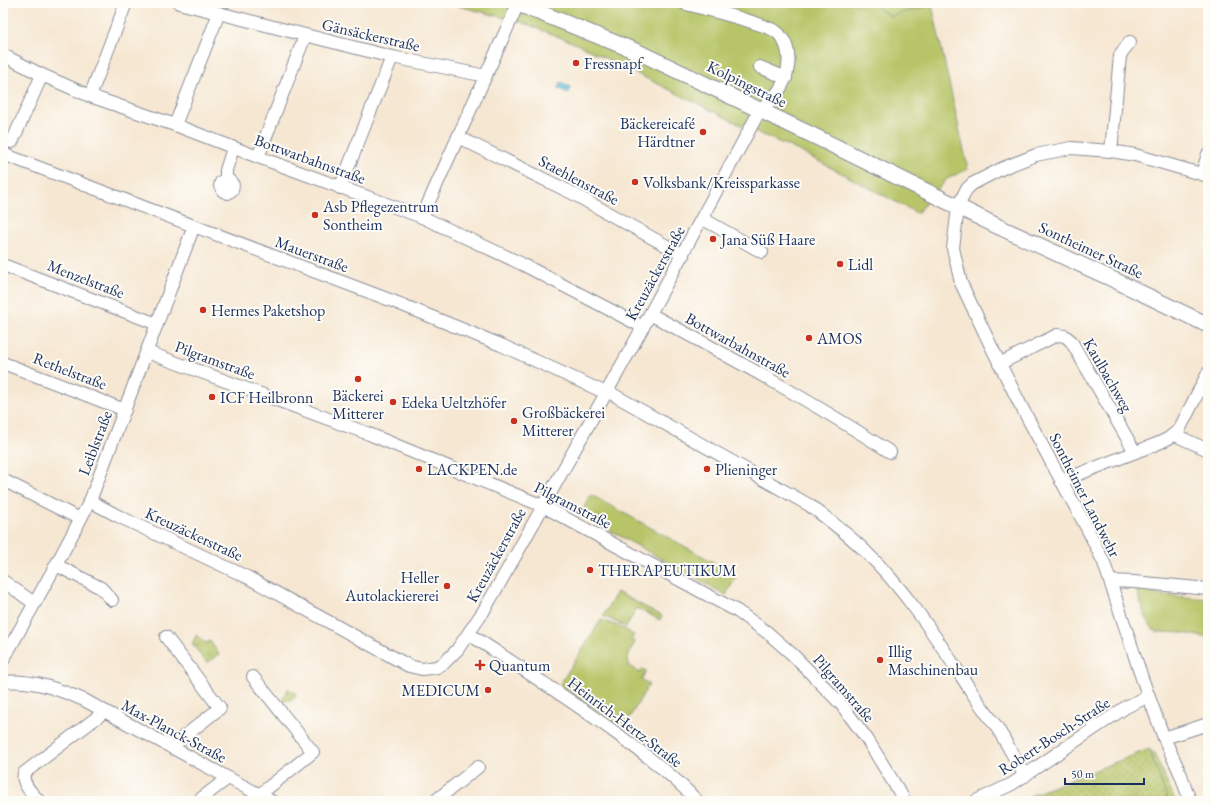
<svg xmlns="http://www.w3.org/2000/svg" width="1211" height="804" font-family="'EB Garamond',serif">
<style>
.grass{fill:#b7c567;stroke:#697a62}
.park{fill:url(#park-tufts);stroke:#697a62}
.garden{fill:url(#garden-dots);stroke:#697a62}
.water{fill:url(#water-rules);stroke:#3c7a9c}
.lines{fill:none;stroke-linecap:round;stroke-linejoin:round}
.minor-casing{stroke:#888b98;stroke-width:14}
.major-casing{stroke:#888b98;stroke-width:17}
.minor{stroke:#fff;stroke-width:12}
.major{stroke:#fff;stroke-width:15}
.poi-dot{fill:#c8321e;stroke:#fdfcf7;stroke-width:1.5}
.labels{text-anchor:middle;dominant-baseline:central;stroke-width:4;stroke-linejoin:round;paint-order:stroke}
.street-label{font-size:16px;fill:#1b2f5e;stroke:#fdfcf7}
.poi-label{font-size:16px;fill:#1b2f5e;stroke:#fdfcf7;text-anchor:start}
</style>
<defs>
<pattern id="park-tufts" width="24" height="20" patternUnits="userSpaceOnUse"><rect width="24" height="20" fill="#b7c567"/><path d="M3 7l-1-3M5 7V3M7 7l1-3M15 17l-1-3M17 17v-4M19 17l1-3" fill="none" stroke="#94a058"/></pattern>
<pattern id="garden-dots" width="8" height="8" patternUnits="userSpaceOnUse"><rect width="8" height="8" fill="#b7c567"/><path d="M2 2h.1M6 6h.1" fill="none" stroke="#94a058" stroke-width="1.8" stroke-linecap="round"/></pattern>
<pattern id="water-rules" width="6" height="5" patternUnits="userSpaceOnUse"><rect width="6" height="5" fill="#5cc5d9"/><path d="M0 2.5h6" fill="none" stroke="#4ba0b3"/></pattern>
</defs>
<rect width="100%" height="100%" fill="#fdfcf7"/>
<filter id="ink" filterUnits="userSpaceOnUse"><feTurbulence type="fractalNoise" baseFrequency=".025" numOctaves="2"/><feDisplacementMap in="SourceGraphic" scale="8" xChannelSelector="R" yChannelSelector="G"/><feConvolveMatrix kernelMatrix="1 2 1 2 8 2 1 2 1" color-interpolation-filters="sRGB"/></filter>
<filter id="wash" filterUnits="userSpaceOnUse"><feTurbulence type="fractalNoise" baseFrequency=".012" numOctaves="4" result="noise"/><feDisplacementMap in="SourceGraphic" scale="16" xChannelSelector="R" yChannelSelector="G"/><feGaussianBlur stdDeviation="0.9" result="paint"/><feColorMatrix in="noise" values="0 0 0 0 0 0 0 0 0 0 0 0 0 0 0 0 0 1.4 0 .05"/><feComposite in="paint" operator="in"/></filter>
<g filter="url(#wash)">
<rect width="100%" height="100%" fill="#f6e7d2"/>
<g class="grass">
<path d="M447 3H871L890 16 932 5 968 169 947 179 917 213 799 151 743 126 577 44 521 22Z"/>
<path d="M591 495 737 575 726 595 602 526 604 521 583 510Z"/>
<path d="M1139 586 1153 589 1152 594 1208 599V638L1184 633 1157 632C1146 626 1141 603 1137 592Z"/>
<path d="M617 592 662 616 660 620 637 608 626 627 603 616Z"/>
<path d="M601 620 621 627 634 635 631 641 635 642 628 656 629 666 640 673 642 669 646 671 641 680 649 684 623 729 560 684Z"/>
<path d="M1149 749 1154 753 1175 801H1168Z"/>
</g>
<g class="park">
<path d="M871 3H940L890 16Z"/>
<path d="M196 635 205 643 210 641 219 654 207 663 192 644Z"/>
<path d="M288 689 296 694V695L292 700H288L286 702 282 700Z"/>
</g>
<path class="garden" d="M1149 749 1168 801H1031L1029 796Z"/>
<path class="water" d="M561 82 571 87 568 93 558 88Z"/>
</g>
<g filter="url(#ink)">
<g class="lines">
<defs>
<g id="minor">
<path d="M179 3 392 57 486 76"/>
<path d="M3 55 42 75 90 96 175 125 258 157 422 217 522 264 643 327"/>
<path d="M760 67 786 78"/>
<path d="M90 96 126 3"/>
<path d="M175 125 219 13"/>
<path d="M458 137 572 193 683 255"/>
<path d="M12 142 42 75"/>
<path d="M1111 151 1120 56 1122 52 1130 42"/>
<path d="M3 154 390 300 501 345 606 393"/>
<path d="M258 157 305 36"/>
<path d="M1202 174 1208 154"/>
<path d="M226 179 230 181 233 185 232 190 228 193 223 191 220 186 221 182 226 179V170L233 148"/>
<path d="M340 188 392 57"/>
<path d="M422 217 518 4"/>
<path d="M703 219 762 252"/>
<path d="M3 265 157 324"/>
<path d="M650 314C732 358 813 402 890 452"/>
<path d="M147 352 369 434 543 506 737 611 768 633 793 655 841 704 867 739 905 801"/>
<path d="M3 363 125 410"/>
<path d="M999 364 1057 335 1065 336 1071 341 1135 452"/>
<path d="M607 391 809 505C828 519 848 534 865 551 908 592 940 644 973 694 980 705 988 715 996 726 1006 742 1015 759 1025 776"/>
<path d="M1175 435 1208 450"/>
<path d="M3 480 80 519"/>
<path d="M1061 481 1159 443 1169 438 1179 430 1208 373"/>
<path d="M90 501 118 516 247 577 409 666 422 669 437 667 444 663 457 650 483 612 517 553 543 506 643 327 760 110C765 106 769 102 774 97 789 80 795 52 779 34 770 24 700 8 683 3"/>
<path d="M56 565 101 588 112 600"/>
<path d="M3 581 34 603"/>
<path d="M1110 581 1134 582 1208 589"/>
<path d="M469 634C520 667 571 700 620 736 647 756 674 776 697 801"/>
<path d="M166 637 220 708 171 747"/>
<path d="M3 660 56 565 90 501 194 226"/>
<path d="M253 677 313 752 259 795"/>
<path d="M3 682C32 679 58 689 84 700L271 801"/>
<path d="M1164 738 1208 724"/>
<path d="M39 801C33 794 21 784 24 773L104 712"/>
<path d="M198 801 228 778"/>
<path d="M435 801 478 767"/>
<path d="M976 801 1012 784 1126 707 1149 696"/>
<path d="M1190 801 1181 775 1164 738 1142 678 1104 563 1089 532 1020 404 991 346 961 283 953 248 958 207 966 190 972 184 1003 168 1036 155 1071 148 1111 151 1135 155 1208 176"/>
</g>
<path id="major" d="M516 3 638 52 812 135 997 226 1110 278 1208 325"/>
</defs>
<use href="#minor" class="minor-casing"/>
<use href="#major" class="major-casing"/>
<use href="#minor" class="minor"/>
<use href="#major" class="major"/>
</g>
</g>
<g class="poi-dot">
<circle cx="576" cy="63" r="4"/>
<circle cx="703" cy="132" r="4"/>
<circle cx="635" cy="182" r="4"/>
<circle cx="315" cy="215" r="4"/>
<circle cx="713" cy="239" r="4"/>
<circle cx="840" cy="264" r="4"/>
<circle cx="203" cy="310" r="4"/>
<circle cx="809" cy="338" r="4"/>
<circle cx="358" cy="379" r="4"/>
<circle cx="212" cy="397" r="4"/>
<circle cx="393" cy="402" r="4"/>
<circle cx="514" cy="421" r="4"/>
<circle cx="419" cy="469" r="4"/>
<circle cx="707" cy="469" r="4"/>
<circle cx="590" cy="570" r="4"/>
<circle cx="447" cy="586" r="4"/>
<circle cx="880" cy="660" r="4"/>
<path d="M478 659h4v4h4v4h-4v4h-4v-4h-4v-4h4z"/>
<circle cx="488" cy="690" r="4"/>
</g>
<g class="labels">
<g class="street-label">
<text transform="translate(371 35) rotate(13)">Gänsäckerstraße</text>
<text transform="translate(747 84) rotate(26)">Kolpingstraße</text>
<text transform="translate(310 159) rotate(20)">Bottwarbahnstraße</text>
<text transform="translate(579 180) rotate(28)">Staehlenstraße</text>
<text transform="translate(1091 250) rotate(25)">Sontheimer Straße</text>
<text transform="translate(312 254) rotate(20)">Mauerstraße</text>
<text transform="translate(655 273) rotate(-61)">Kreuzäckerstraße</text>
<text transform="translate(86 279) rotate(21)">Menzelstraße</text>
<text transform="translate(738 345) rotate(29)">Bottwarbahnstraße</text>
<text transform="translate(215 360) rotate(20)">Pilgramstraße</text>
<text transform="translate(70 371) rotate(21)">Rethelstraße</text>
<text transform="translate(1108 375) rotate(60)">Kaulbachweg</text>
<text transform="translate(95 443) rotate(-69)">Leiblstraße</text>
<text transform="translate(1085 495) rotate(63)">Sontheimer Landwehr</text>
<text transform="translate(573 505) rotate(27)">Pilgramstraße</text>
<text transform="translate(194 534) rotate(25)">Kreuzäckerstraße</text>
<text transform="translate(496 555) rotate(-61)">Kreuzäckerstraße</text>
<text transform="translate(844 688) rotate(49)">Pilgramstraße</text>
<text transform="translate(625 722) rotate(37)">Heinrich-Hertz-Straße</text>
<text transform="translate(174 731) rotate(28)">Max-Planck-Straße</text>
<text transform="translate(1054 736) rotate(-33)">Robert-Bosch-Straße</text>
</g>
<g class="poi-label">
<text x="584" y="63">Fressnapf</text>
<text x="695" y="123" text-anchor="end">Bäckereicafé<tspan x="695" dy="18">Härdtner</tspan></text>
<text x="643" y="182">Volksbank/Kreissparkasse</text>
<text x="323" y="206">Asb Pflegezentrum<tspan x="323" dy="18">Sontheim</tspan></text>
<text x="721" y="239">Jana Süß Haare</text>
<text x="848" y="264">Lidl</text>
<text x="211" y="310">Hermes Paketshop</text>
<text x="817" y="338">AMOS</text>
<text x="358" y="395" text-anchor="middle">Bäckerei<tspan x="358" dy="18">Mitterer</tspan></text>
<text x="220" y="397">ICF Heilbronn</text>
<text x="401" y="402">Edeka Ueltzhöfer</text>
<text x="522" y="412">Großbäckerei<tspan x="522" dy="18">Mitterer</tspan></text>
<text x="427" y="469">LACKPEN.de</text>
<text x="715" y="469">Plieninger</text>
<text x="598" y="570">THERAPEUTIKUM</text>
<text x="439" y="577" text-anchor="end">Heller<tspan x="439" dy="18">Autolackiererei</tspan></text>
<text x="888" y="651">Illig<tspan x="888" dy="18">Maschinenbau</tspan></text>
<text x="489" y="665">Quantum</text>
<text x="480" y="690" text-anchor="end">MEDICUM</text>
</g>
</g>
<rect width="1211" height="804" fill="none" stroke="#fdfcf7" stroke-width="16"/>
<path d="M1065 778v6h79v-6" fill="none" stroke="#1b2f5e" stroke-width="2"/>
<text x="1071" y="778" font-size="12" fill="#1b2f5e" stroke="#fdfcf7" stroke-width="3" paint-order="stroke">50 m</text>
</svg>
